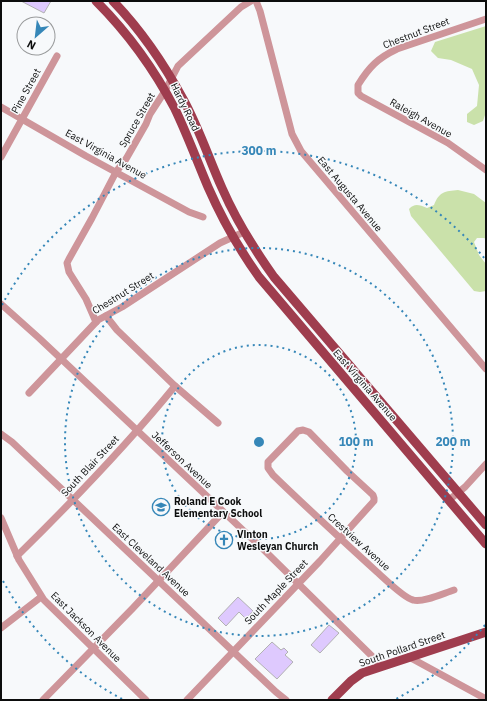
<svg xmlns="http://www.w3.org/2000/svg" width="487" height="701" font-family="'IBM Plex Sans',sans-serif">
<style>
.green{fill:#cae1aa}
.building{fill:#dec9fe;stroke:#b2b1b3}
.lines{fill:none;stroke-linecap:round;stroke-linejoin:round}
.minor{stroke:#ce959a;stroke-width:7}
.major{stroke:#9f3d4e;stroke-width:9}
.ring{fill:none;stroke:#3687b8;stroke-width:2;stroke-dasharray:2 4}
.labels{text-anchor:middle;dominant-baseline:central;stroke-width:3;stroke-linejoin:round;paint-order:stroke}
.street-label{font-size:10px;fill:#0c0d0d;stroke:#f7f9fb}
.poi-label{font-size:10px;font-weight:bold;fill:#0c0d0d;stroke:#f7f9fb;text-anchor:start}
.centre{fill:#3687b8;stroke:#f7f9fb;stroke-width:2}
.ring-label{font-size:12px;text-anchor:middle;font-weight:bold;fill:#3687b8;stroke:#f7f9fb;stroke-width:3;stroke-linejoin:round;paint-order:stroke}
</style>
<rect width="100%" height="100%" fill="#f7f9fb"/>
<g class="green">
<path d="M486 26V112L483 121 474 125 467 122V114L477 106 479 85 472 69 451 60 438 58 431 51 435 42Z"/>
<path d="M458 190 474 194 486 203V239L484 238H477L474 242 479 255 486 264V291L480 292 474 291 411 216 409 209C415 203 419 205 427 208L434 205C439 192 445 191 458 190Z"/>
</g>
<g class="building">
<path d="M21 1H51L44 13Z"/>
<path d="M238 597 253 611 246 619 239 612 226 626 218 618Z"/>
<path d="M329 625 339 633 320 653 311 645Z"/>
<path d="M272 642 281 650 284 648 288 652 285 655 293 662 277 679 255 659Z"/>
</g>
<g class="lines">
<g class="minor">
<path d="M256 1 260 11 292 134 301 151 486 369"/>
<path d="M486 19 397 49C378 58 369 67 358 85V93L361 96 448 143 486 170"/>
<path d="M1 107 86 156 189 212 203 217"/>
<path d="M1 157 57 56"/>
<path d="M1 304 39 338 264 550 382 666"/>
<path d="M106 316 117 330 175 386 218 423"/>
<path d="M96 322 86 299 69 272 67 263 69 259 92 218 116 172 126 159 146 124 150 114 165 91 178 66 241 7 251 1"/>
<path d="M29 393 98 320 122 307 220 243 244 232"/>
<path d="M1 434 12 442 276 692 286 700"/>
<path d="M449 500 465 487 486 464"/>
<path d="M1 518 19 560 44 600 146 700"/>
<path d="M17 556C72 502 126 446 175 386"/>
<path d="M1 628 41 597"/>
<path d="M409 657 486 699"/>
<path d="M43 700 133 608 223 512"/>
<path d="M187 700 320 561 374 501V498L373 495 347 471 309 432 303 430 298 431 268 462V468L273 475C307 508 342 540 377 572 385 579 404 598 413 600 423 603 444 593 454 590"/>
</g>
<g class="major">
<path d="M96 1C128 33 154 69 175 109 187 134 197 161 208 187 222 219 239 249 259 277L486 544"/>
<path d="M113 1C141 30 164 64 183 99 199 128 209 159 222 188 236 220 254 249 274 277L486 525"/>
<path d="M332 700 351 681 362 673 486 632"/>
</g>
</g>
<g class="ring">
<circle cx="259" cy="442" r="97"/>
<circle cx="259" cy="442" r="194"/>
<path d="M485 625A291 291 0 0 1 396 699M122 699A291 291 0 0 1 2 579M2 305A291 291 0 0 1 485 259"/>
</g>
<defs>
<symbol id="school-ring" viewBox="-11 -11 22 22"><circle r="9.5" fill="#f7f9fb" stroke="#3687b8" stroke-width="1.5"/><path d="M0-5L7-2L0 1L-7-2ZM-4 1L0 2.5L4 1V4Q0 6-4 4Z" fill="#3687b8"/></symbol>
<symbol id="church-ring" viewBox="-11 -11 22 22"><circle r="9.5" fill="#f7f9fb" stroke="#3687b8" stroke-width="1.5"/><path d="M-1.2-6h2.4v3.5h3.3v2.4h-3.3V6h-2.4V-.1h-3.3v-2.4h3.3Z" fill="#3687b8"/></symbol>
</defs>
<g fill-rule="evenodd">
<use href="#school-ring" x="151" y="497" width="20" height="20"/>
<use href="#church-ring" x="214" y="530" width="20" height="20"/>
</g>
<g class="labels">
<g class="street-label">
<text transform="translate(416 33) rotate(-21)">Chestnut Street</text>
<text transform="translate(26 91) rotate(-61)">Pine Street</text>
<text transform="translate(185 107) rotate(64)">Hardy Road</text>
<text transform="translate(421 118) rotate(29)">Raleigh Avenue</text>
<text transform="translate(137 120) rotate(-60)">Spruce Street</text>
<text transform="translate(106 154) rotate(29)">East Virginia Avenue</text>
<text transform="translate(350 194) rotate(50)">East Augusta Avenue</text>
<text transform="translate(123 293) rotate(-32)">Chestnut Street</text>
<text transform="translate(365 385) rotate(49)">East Virginia Avenue</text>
<text transform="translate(182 460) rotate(43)">Jefferson Avenue</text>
<text transform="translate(90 466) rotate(-47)">South Blair Street</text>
<text transform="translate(359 542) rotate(42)">Crestview Avenue</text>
<text transform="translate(151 560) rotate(43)">East Cleveland Avenue</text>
<text transform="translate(276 592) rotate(-46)">South Maple Street</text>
<text transform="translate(86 627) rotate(45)">East Jackson Avenue</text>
<text transform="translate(402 649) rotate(-19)">South Pollard Street</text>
</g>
<g class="poi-label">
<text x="174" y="501">Roland E Cook<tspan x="174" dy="12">Elementary School</tspan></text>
<text x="237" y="534">Vinton<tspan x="237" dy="12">Wesleyan Church</tspan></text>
</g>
</g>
<circle cx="259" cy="442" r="6" class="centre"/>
<g class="ring-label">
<text x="259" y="155">300 m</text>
<text x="356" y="446">100 m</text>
<text x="453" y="446">200 m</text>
</g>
<rect width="487" height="701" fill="none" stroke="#0c0d0d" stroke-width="4"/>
<g transform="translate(36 36) rotate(208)"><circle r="19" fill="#f7f9fb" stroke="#999b9c"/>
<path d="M0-3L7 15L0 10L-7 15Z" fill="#3687b8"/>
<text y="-6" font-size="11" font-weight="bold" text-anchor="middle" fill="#0c0d0d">N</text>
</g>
</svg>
